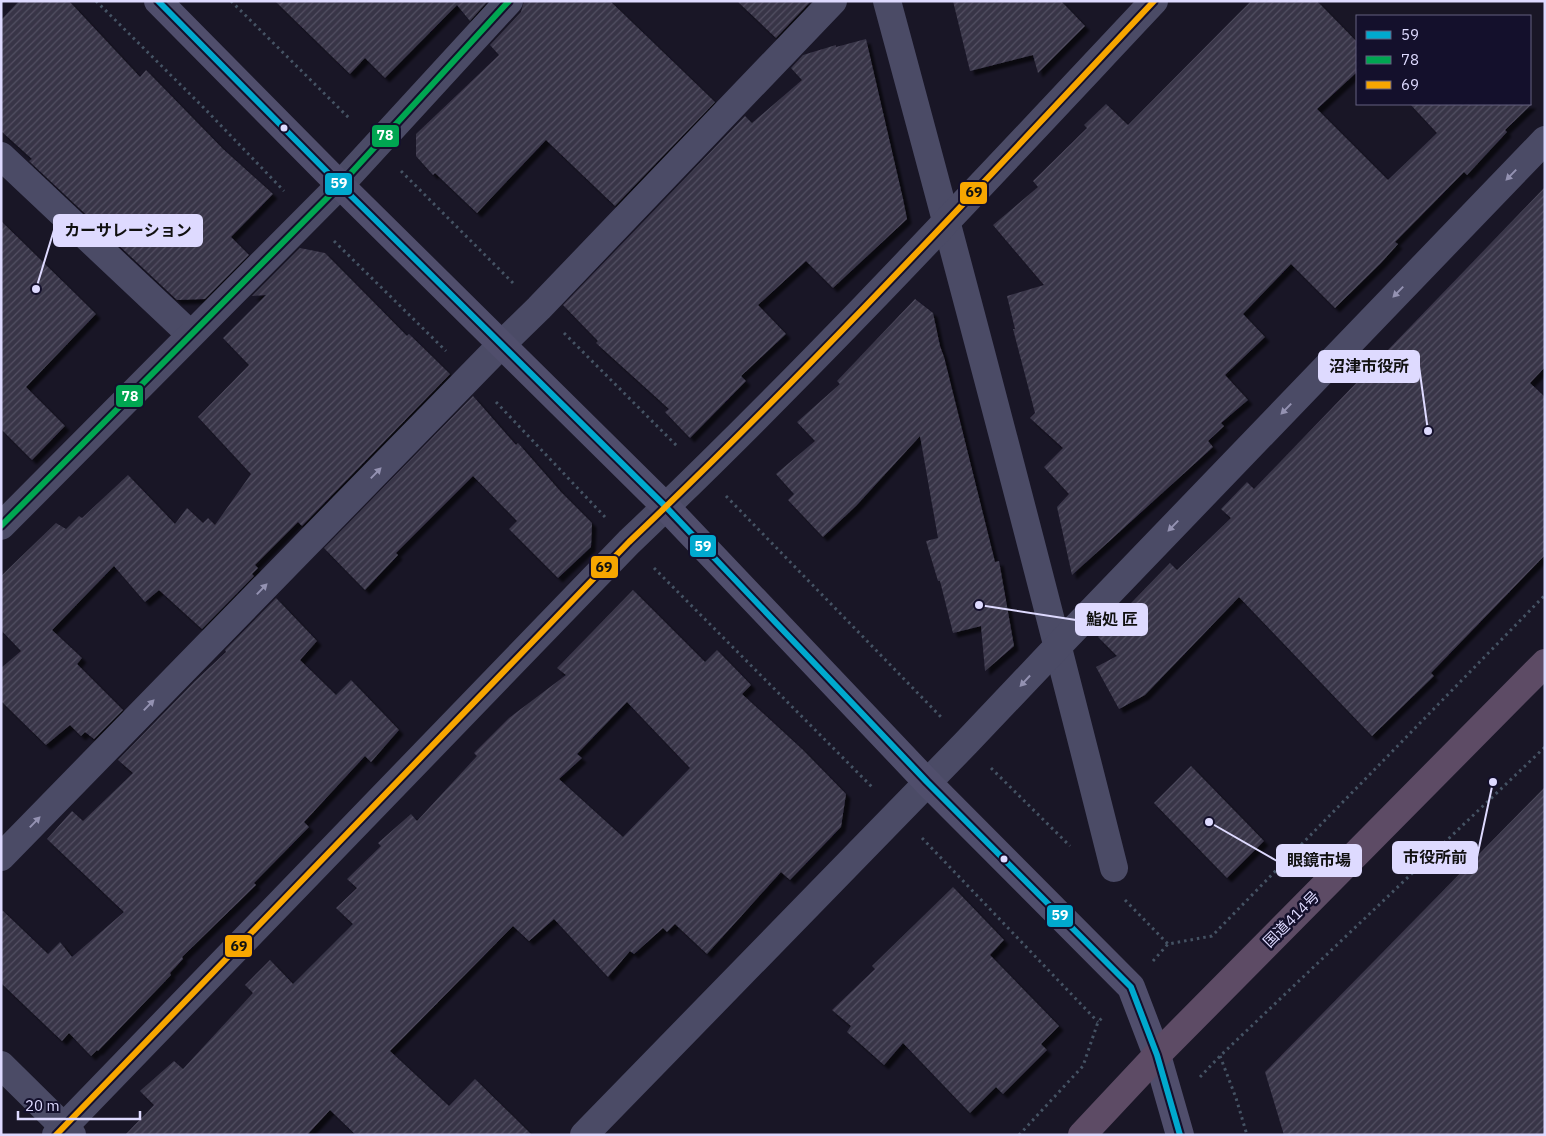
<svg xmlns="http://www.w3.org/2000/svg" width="1546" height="1136" font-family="'IBM Plex Sans','Noto Sans JP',sans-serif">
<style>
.building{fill:url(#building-hatch);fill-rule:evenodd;filter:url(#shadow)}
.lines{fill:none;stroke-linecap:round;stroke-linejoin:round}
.path{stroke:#455364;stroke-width:3;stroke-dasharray:2.5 4;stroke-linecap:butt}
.street{stroke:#4b4b66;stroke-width:28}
.secondary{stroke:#504e6c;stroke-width:28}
.highway{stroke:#5d4b65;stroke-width:28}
.bus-1-casing{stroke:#14102c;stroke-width:10}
.bus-2-casing{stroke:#14102c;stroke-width:10}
.bus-3-casing{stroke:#14102c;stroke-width:10}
.bus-1{stroke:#00a9ce;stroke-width:6}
.bus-2{stroke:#00a651;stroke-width:6}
.bus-3{stroke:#f7a600;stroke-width:6}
.oneway{fill:#9492b2}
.bus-dot{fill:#dedaff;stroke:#14102c;stroke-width:2}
.labels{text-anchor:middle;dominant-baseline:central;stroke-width:5;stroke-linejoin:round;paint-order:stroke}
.street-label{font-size:15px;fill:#dedaff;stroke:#14102c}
.leader{fill:none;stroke:#dedaff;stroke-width:2}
.callout-dot{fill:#dedaff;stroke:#14102c;stroke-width:2}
.callout{fill:#dedaff;stroke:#dedaff;stroke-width:2}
.callout-label{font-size:16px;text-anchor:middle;font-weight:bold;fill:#111}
.line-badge{stroke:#14102c;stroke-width:2}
.badge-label{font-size:14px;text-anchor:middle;font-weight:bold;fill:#fff}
.pale-badge-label{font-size:14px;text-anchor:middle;font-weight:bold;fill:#111}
</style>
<defs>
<pattern id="building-hatch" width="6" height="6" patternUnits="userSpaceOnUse" patternTransform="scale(1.25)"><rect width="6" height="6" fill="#383447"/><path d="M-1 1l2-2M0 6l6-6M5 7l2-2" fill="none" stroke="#545163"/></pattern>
<filter id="shadow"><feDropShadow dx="4.5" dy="4.5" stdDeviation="1" flood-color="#0009"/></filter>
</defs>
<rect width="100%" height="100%" fill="#191626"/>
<g class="building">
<path d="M19 1H69L140 77 146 70 223 149 273 194 231 237 249 255 205 299 177 300 29 161 32 159 1 131V20Z"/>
<path d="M275 1H488L470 21 457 5 385 78 365 58 350 74Z"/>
<path d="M524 1H610L715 102 615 206 546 140 477 213 435 173 433 175 416 156V134L499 55 490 45 521 12Z"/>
<path d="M737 1H811L776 38Z"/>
<path d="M953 1H1061L1085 26 1038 73 1033 55 970 71Z"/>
<path d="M1251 1H1317L1357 42V72L1317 109 1388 180 1437 133 1410 104H1532L1505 130 1507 132 1467 175 1464 172 1395 242 1398 244 1381 263 1335 308 1291 264 1243 314 1265 337 1225 375 1248 400 1221 423 1224 426 1208 441 1213 447 1072 575 1057 507 1069 494 1044 467 1063 448 1030 418 1035 413 1013 329H1015L1007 296 1044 285 993 225 1038 187 1033 181 1087 128 1084 125 1106 104 1128 125Z"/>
<path d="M866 39 903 199 907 219 833 288 806 261 758 305 786 334 741 376 746 381 690 438 665 412 669 409 596 343 598 341 563 305 745 116 752 123 802 80 791 68 803 55 836 45V47Z"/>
<path d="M1545 187V367L1530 383 1545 397V555L1431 673 1434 676 1372 736 1239 597 1145 695 1119 709 1096 667 1117 656 1098 637 1170 563 1177 570 1231 518 1221 509 1247 482 1254 489Z"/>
<path d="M1 221 96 314 26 387 65 426 32 460 1 429Z"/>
<path d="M300 248 325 253 407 336 409 334 450 374 302 526 298 522 255 565 258 568 252 574 254 576 202 629 159 590 145 602 114 566 52 630 82 658 77 664 123 710 94 739 85 732 81 736 70 725 46 745 1 701V668L21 651 1 630V576L56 523 66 529 79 516 82 518 128 475 175 524 187 508 203 523 208 518 215 525 251 474 198 417 249 365 223 338 266 295 252 296Z"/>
<path d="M915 299 933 313 940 346 944 357 995 562 999 561 1014 646 985 671 981 626 953 633 940 581H938L926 541 938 538 920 436 856 506 823 537 788 500 794 494 776 474 815 441 797 422 840 384 837 381Z"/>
<path d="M473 396 516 445 518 443 561 492 592 523 591 547 558 578 509 529 517 521 473 476 396 553 398 555 365 590 324 548Z"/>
<path d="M633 590 705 662 717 650 751 685 742 694 803 750 846 794 841 827 790 880 781 872 707 954 675 924 667 932 663 928 634 954 630 951 608 977 554 919 529 941 513 926 390 1051 449 1106 475 1079 532 1135H356L330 1110 307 1135H125L154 1105 140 1091 174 1061 183 1069 253 993 245 985 270 960 293 984 353 924 336 908 357 888 347 879 381 846 378 843 411 814 417 821 477 756 474 753 509 718 566 675 557 668ZM627 702 690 768 623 837 559 779 582 758 577 754Z"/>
<path d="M276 598 317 641 300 660 336 695 351 680 399 730 371 762 365 756 304 822 309 827 254 883 256 885 182 957 183 959 170 973 171 975 98 1051 97 1050 91 1056 69 1033 62 1041 1 983V909L48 954 60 942 72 957 124 912 47 839 72 811 83 821 133 773 118 760 195 681 226 652 225 650Z"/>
<path d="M1191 766 1264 841 1227 878 1154 803Z"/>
<path d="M1545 787V1135H1284L1265 1072Z"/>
<path d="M953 887 1004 940 990 955 1059 1026 1041 1044 1047 1050 1003 1094 996 1087 970 1113 903 1043 884 1065 847 1032 851 1026 832 1010 875 969 872 966Z"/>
</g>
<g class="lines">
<g class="path">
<path d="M96 1 205 109 284 191"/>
<path d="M231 1 351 120"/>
<path d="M401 171 513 283"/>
<path d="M334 241 446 351"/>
<path d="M564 333 678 447"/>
<path d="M496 402 605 517"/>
<path d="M726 496 941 717"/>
<path d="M654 568 874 789"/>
<path d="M991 768 1070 846"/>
<path d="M922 838 1098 1022"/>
<path d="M1125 900 1168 944"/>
<path d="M1153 961 1168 944 1212 936 1545 595"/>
<path d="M1220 1056 1236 1098 1247 1135"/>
<path d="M1200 1077 1220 1056 1545 747"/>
<path d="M1019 1135 1083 1066 1098 1022 1104 1016"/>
</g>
<g class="street">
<path d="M887 1C965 289 1041 578 1114 868"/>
<path d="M1 156 190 334"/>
<path d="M1 526 340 185 509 1"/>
<path d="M1 857 501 345 539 308 833 1"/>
<path d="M1 1065 72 1135"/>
<path d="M56 1135 629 542C811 369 982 184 1154 1"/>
<path d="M584 1135 966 743 1058 646 1545 140"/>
</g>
<path class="secondary" d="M158 1 340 185 666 507 927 782 1131 987 1157 1055 1180 1135"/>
<path class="highway" d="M1082 1135 1157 1055 1545 663"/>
<defs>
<path id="bus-1" d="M158 1 340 185 666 507 927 782 1131 987 1157 1055 1180 1135"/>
<path id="bus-2" d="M1 526 340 185 509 1"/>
<path id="bus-3" d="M56 1135 629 542C811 369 982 184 1154 1"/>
</defs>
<use href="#bus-1" class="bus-1-casing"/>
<use href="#bus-2" class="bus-2-casing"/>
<use href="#bus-3" class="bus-3-casing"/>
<use href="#bus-1" class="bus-1"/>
<use href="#bus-2" class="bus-2"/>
<use href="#bus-3" class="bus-3"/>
</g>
<defs><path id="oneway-solid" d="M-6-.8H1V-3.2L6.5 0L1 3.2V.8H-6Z" transform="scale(1.25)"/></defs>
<g class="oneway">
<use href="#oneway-solid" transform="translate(1511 175) rotate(134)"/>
<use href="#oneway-solid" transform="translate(1398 292) rotate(134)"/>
<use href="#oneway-solid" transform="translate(1286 409) rotate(134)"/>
<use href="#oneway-solid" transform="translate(376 473) rotate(-46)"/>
<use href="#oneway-solid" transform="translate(1173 526) rotate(134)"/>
<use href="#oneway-solid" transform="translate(262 589) rotate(-46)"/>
<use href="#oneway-solid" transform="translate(1025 681) rotate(133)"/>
<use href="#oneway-solid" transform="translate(149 705) rotate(-46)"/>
<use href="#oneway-solid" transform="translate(35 822) rotate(-46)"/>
</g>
<g class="bus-dot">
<circle cx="284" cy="128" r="4.5"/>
<circle cx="1004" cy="859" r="4.5"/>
</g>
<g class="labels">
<g class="street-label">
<text transform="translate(1291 919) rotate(-45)">国道414号</text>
</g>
</g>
<path class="leader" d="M36 289L54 230M1428 431L1419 366M979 605L1076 620M1493 782L1477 857M1209 822L1277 861"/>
<g class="callout-dot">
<circle cx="36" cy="289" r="5"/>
<circle cx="1428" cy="431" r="5"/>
<circle cx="979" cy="605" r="5"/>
<circle cx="1493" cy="782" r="5"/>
<circle cx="1209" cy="822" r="5"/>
</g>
<g class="callout">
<rect x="54" y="215" width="148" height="31" rx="5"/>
<rect x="1319" y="351" width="100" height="31" rx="5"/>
<rect x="1076" y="604" width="71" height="31" rx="5"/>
<rect x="1393" y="842" width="84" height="31" rx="5"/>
<rect x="1277" y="845" width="84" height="31" rx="5"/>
</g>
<g class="callout-label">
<text x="128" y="236">カーサレーション</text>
<text x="1369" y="372">沼津市役所</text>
<text x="1112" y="625">鮨処 匠</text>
<text x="1435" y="863">市役所前</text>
<text x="1319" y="866">眼鏡市場</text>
</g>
<g class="line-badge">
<rect x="371" y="124" width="29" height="24" rx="5" fill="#00a651"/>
<rect x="324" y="172" width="29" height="24" rx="5" fill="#00a9ce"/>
<rect x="959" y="181" width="29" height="24" rx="5" fill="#f7a600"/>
<rect x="115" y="384" width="29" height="24" rx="5" fill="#00a651"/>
<rect x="689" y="534" width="28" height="24" rx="5" fill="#00a9ce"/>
<rect x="590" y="555" width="29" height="24" rx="5" fill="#f7a600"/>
<rect x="1046" y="904" width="28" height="24" rx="5" fill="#00a9ce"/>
<rect x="224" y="934" width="29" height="24" rx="5" fill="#f7a600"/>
</g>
<g class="badge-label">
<text x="385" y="140">78</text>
<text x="339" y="188">59</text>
<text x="130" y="401">78</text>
<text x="703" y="551">59</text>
<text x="1060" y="920">59</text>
</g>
<g class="pale-badge-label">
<text x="974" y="197">69</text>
<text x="604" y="572">69</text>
<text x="239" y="951">69</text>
</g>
<rect width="1546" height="1136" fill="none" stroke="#dedaff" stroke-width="5"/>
<rect x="1356" y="15" width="175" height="90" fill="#14102c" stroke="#656180"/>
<rect x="1366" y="31" width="25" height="8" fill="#00a9ce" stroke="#656180"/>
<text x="1401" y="40" font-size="15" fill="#dedaff">59</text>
<rect x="1366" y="56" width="25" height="8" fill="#00a651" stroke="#656180"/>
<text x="1401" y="65" font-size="15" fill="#dedaff">78</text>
<rect x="1366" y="81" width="25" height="8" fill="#f7a600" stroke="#656180"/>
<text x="1401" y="90" font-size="15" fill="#dedaff">69</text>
<path d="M18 1111v8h122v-8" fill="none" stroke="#dedaff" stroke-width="2.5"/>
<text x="25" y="1111" font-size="15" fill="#dedaff" stroke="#14102c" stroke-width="4" paint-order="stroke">20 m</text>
</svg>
